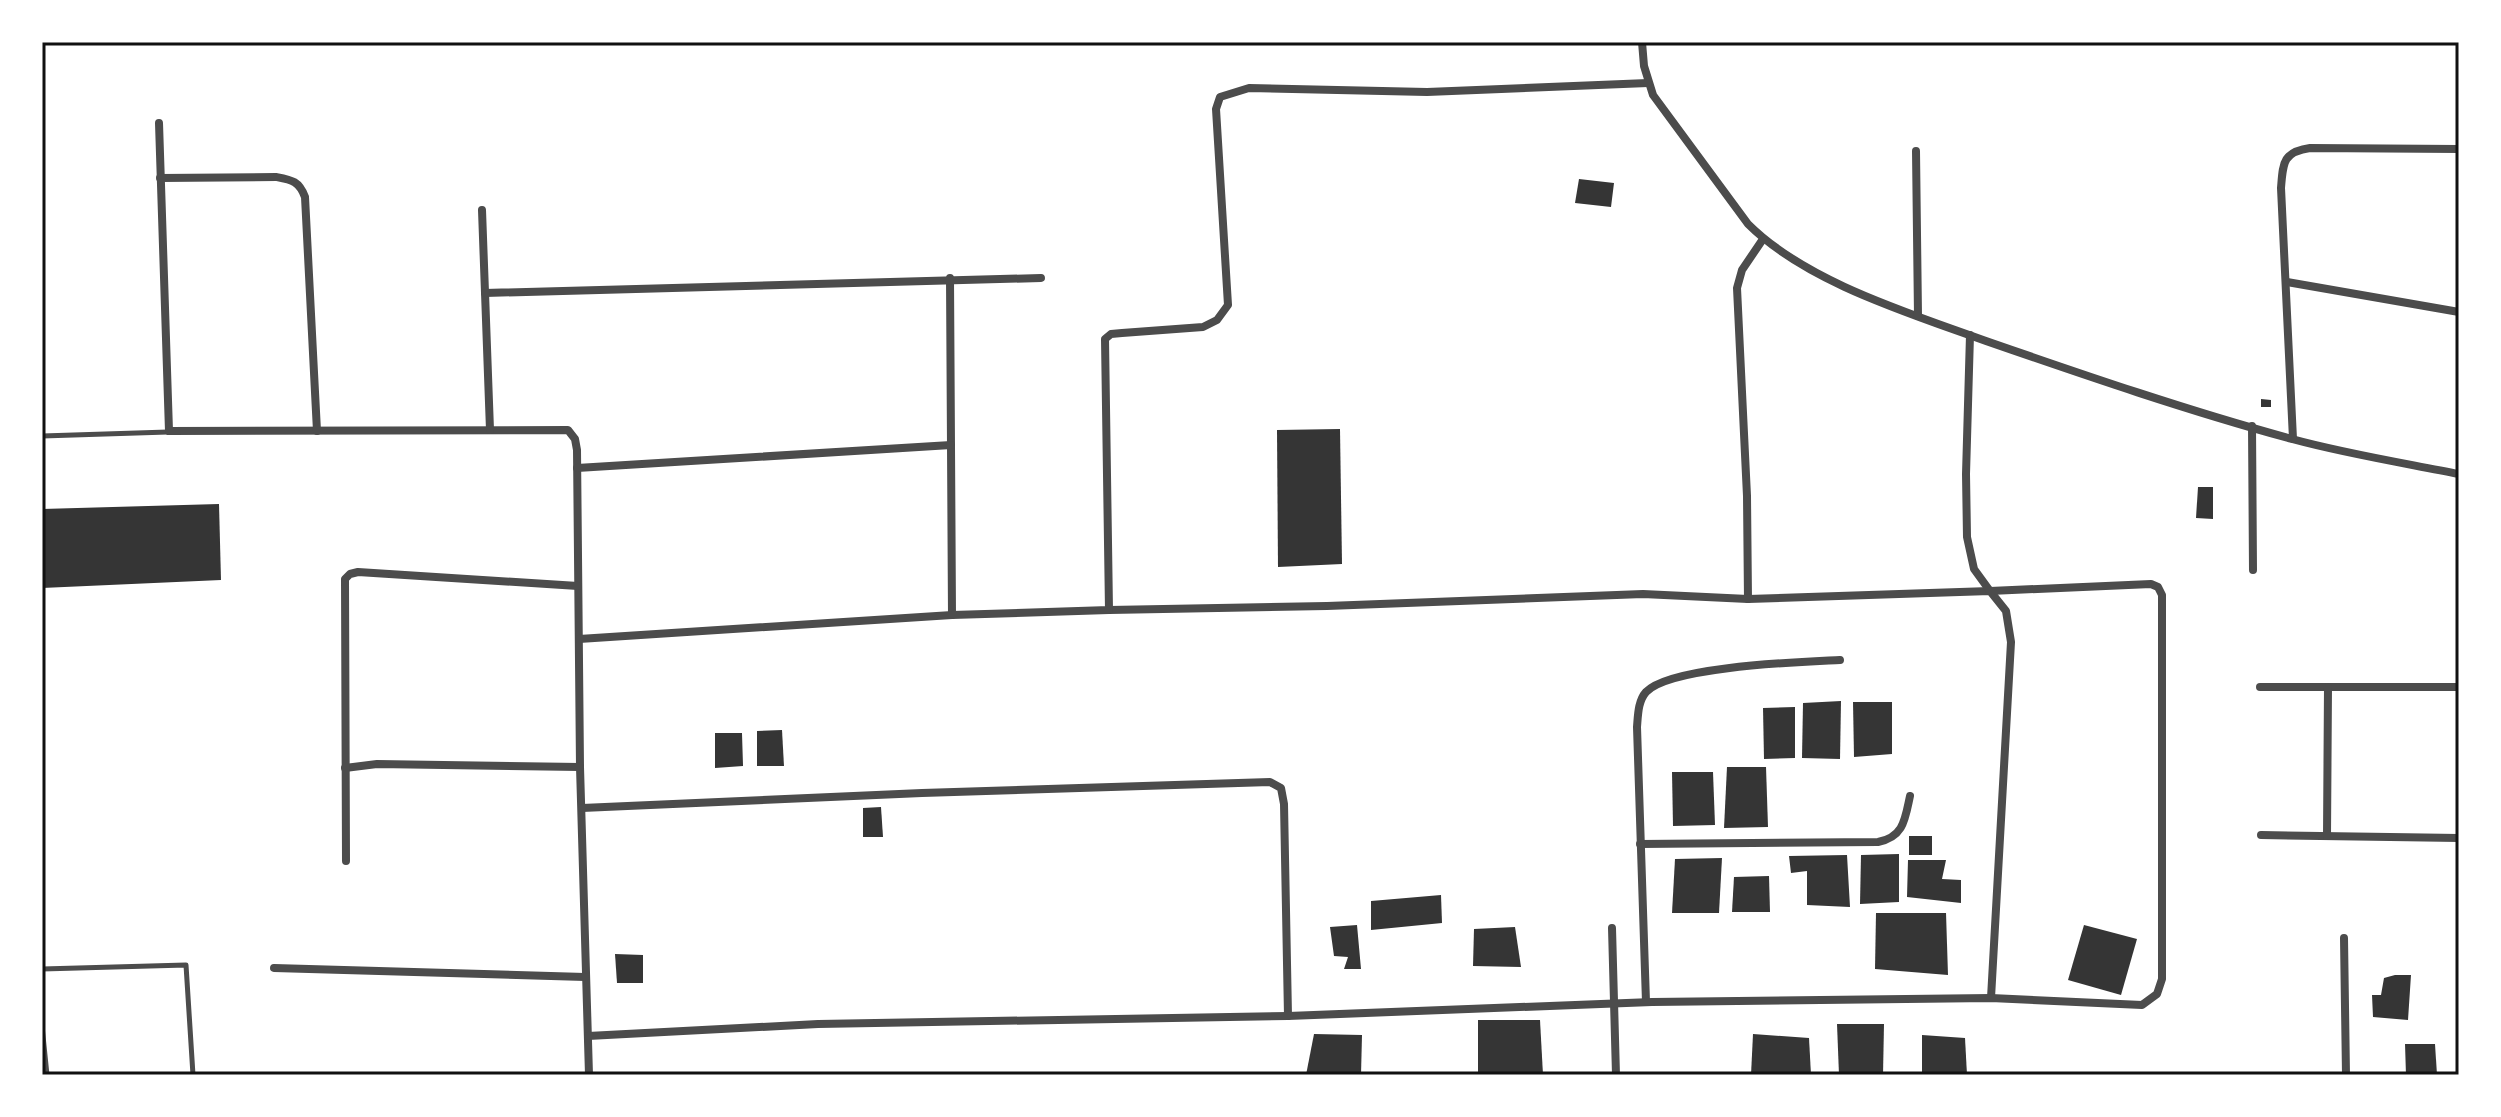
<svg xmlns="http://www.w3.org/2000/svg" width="2501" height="1117" font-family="Montserrat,sans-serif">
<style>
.building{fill:#353535}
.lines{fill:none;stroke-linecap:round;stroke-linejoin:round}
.service{stroke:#4c4c4c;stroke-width:5}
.minor{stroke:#4c4c4c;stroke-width:8}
.neatline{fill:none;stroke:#111;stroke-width:3}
</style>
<rect width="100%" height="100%" fill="#fff"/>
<g class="building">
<path d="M1579 179 1614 183 1611 207 1575 203Z"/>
<path d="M2261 399 2271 400V407H2261Z"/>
<path d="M1340 429 1342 564 1278 567 1277 430Z"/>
<path d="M2198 487H2213V519L2196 518Z"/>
<path d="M219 504 221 580 42 588V509Z"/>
<path d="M1841 701 1840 759 1802 758 1803 703Z"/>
<path d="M1853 702H1892V754L1854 757Z"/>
<path d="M1795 707V758L1764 759 1763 708Z"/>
<path d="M782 730 784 766H757V731Z"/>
<path d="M715 733H742L743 766 715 768Z"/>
<path d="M1727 767H1766L1768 827 1724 828Z"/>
<path d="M1672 772H1713L1715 825 1673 826Z"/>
<path d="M881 807 883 837H863V808Z"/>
<rect x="1909" y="836" width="23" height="19"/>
<path d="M1899 854V902L1860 904 1861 855Z"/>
<path d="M1847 855 1850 907 1807 905V871L1791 873 1789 856Z"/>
<path d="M1722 858 1719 913H1672L1675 859Z"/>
<path d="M1908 860H1946L1942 879 1961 880V903L1907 897Z"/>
<path d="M1769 876 1770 912H1732L1734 877Z"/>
<path d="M1441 895 1442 923 1371 930V901Z"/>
<path d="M1876 913H1946L1948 975 1875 969Z"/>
<path d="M1357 925 1361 969H1344L1348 957 1334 956 1330 927Z"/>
<path d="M2084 925 2137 939 2121 995 2068 980Z"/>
<path d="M1515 927 1521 967 1473 966 1474 929Z"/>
<path d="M615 954 643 955V983H617Z"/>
<path d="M2395 975H2411L2408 1020 2373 1017 2372 995H2381L2384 978Z"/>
<path d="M1478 1020H1540L1543 1075 1478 1074Z"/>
<path d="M1837 1024H1884L1883 1075H1839Z"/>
<path d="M1314 1034 1362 1035 1361 1075H1306Z"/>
<path d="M1753 1034 1809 1038 1811 1075H1751Z"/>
<path d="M1922 1035 1965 1038 1967 1075H1922Z"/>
<path d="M2405 1044H2435L2437 1075H2406Z"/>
</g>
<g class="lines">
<g class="service">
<path d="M42 436 168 432"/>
<path d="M42 969 186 965 193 1075"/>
<path d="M42 1026 47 1075"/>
</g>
<g class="minor">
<path d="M1642 42 1644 66 1653 95 1748 224C1806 282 1909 313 1986 341 2087 376 2189 411 2292 439 2347 454 2404 463 2459 474"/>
<path d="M159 123 169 431 568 430 575 439 577 450 580 767 589 1075"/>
<path d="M1916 151 1918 316"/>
<path d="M160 178 276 177C292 180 299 181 305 197L317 431"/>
<path d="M482 210 490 430"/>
<path d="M950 278 952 615"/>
<path d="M2287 282 2459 312"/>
<path d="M485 293 1041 278"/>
<path d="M2252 426 2253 570"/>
<path d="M2293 439 2281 188C2283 164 2282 152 2310 148L2459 149"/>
<path d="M577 468 951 445"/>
<path d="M1748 599 1747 496 1737 288 1742 270 1763 239"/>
<path d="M1109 610 1327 606 1643 594 1748 599 1990 591 2006 611 2011 642 1991 998"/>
<path d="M579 639 952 615 1109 610 1105 339 1111 334 1122 333 1203 327 1217 320 1228 305 1216 109 1220 97 1249 88 1427 92 1648 83"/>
<path d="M2260 687H2459"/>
<path d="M345 768 377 764 580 767"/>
<path d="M582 808 922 793 1270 782 1281 788 1284 804 1288 1016"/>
<path d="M2261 835 2459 838"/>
<path d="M2327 836 2328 687"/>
<path d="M1640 844 1878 842C1904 837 1905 819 1910 796"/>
<path d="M346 861 345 579 350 574 358 572 578 586"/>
<path d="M1612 928 1616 1075"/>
<path d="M2344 938 2346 1075"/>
<path d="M274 968 585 977"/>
<path d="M1646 1002 1637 727C1638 715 1638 701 1646 692 1670 666 1802 662 1840 660"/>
<path d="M588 1036 818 1024 1288 1016 1652 1002 1991 998 2142 1005 2157 994 2162 979V595L2158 587 2151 584 1990 591 1974 569 1967 537 1966 474 1970 335"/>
</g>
</g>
<rect width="2501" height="1117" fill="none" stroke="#ffffff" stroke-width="88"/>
<rect x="44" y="44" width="2413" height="1029" class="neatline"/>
</svg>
